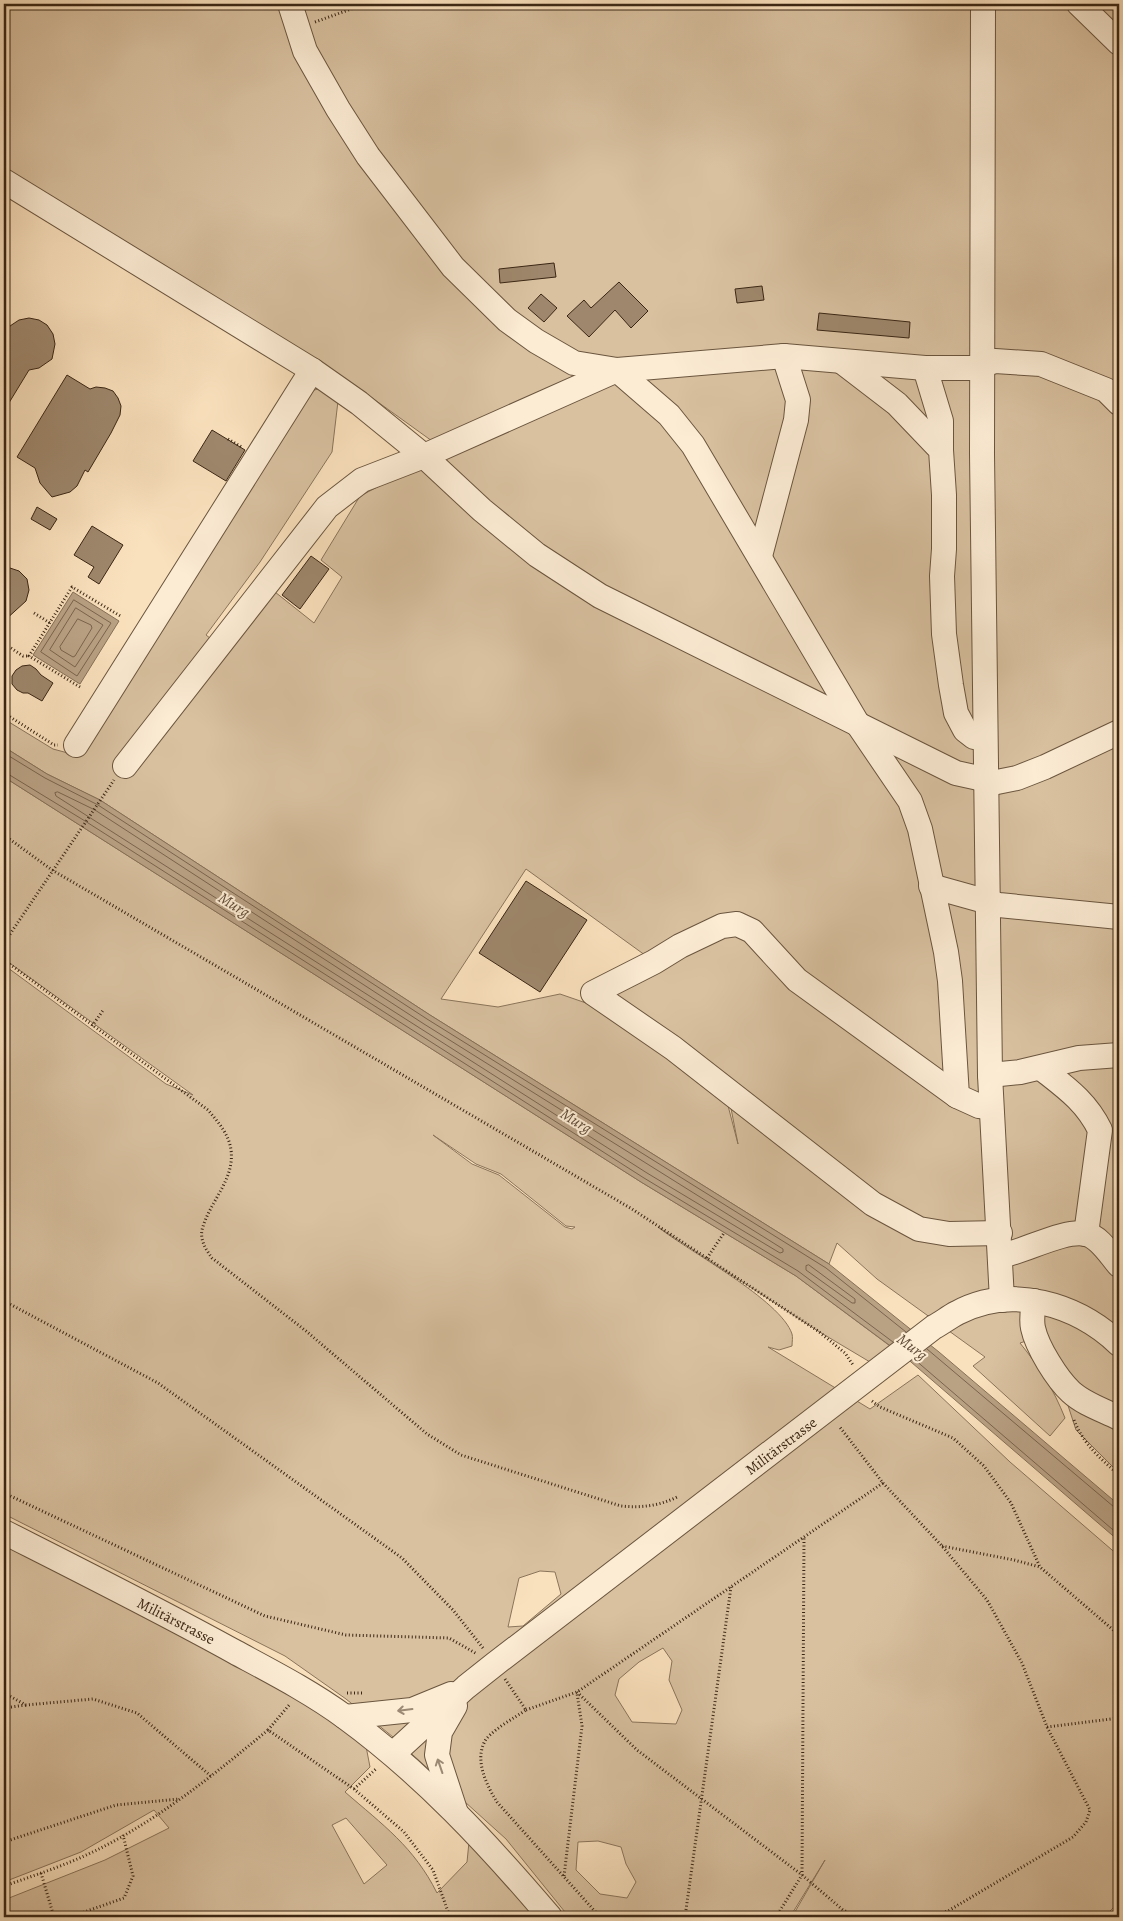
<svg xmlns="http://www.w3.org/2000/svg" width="1123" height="1921" font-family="Alegreya,serif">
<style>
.green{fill:#d9c1a0;stroke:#8a745a;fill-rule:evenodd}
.water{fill:#b9a184;stroke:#867057}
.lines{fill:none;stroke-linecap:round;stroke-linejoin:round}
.shore{stroke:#7a644c;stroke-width:1}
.building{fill:#9e876c;stroke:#3a2614}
.minor-casing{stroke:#6a553e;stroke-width:26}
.path{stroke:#3a2614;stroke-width:3;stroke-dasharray:1 2.5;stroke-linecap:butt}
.minor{stroke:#fcecd4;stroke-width:24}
.oneway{stroke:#9b8974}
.labels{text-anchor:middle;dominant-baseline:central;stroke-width:4;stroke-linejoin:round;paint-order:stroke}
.street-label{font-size:15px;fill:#3a2614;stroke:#fcecd4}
.water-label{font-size:16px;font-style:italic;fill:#604b36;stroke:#fcecd4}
</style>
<rect width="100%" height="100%" fill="#fae1bd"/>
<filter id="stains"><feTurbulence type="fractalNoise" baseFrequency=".004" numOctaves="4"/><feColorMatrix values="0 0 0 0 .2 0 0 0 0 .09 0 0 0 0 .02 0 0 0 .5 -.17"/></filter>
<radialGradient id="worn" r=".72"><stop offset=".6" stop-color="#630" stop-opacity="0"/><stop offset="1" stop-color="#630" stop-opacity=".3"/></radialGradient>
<g class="green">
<path d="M4 4H1119V1473L1076 1430 1045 1335 1020 1343C1040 1368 1053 1388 1065 1418L1050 1436 973 1366 985 1357 877 1279 837 1243 829 1264 430 1015 100 800 47 774 4 747V719L53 749 79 756 307 392 318 389 338 401 332 452 260 562 206 635 219 645 275 592 314 623 342 577 321 560 360 496 397 477 432 441 350 382 4 168ZM526 869 649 958 605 994 725 1078 738 1144 726 1098 589 1004 560 994 498 1007 441 999Z"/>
<path d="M4 777 641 1182 796 1276 890 1346 870 1362 818 1331 658 1227C688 1251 781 1300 792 1334 793 1337 792 1342 792 1346L779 1350 768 1347 870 1409 918 1375 1010 1462 1119 1556V1902L1104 1917H792L825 1860 790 1917H569L506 1839 393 1737 346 1699 285 1656 4 1514V965L166 1084 193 1095 4 959ZM433 1135 476 1164 501 1174 566 1226 575 1227 572 1229 565 1227 499 1175 472 1164ZM540 1571 555 1572 561 1594 523 1626 508 1627 519 1578ZM663 1648 672 1661 669 1680 682 1710 676 1724 632 1722 615 1695 619 1679 639 1662ZM598 1841 621 1847 626 1864 636 1882 627 1898 600 1894 576 1870 578 1842Z"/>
<path d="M4 1540 269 1680 365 1741 370 1767 345 1792C383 1825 414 1847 437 1893L467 1862 469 1842 534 1917H4V1900L105 1860 169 1828 154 1810 81 1852 4 1882ZM346 1818 387 1865 364 1884 332 1825Z"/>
</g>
<g class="water">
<path d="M73 592 119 621 80 684 33 655Z"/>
<path d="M4 747 47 774 100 800 430 1015 829 1264 939 1352 1119 1505V1541L904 1356 796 1276 641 1182 4 777Z"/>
</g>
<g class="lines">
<g class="shore">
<path d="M74 600 111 623 77 676 41 652Z"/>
<path d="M76 608 103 625 75 667 50 650Z"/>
<path d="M78 619 91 625 92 628 75 656 73 657 61 650 60 647Z"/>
<path d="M4 753 45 778 98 805 427 1019 826 1268 906 1332"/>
<path d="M4 773 8 774 85 821 644 1178 798 1271 893 1342"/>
<path d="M58 792 95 810 424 1024 783 1249V1252L780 1253 647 1173 56 796 55 793Z"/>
<path d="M809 1265 855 1299V1303H852L806 1270V1266Z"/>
<path d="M927 1349 1114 1507 1119 1508"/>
<path d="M914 1359 1119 1535"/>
</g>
</g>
<g class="building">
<path d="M554 263 556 277 500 283 499 269Z"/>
<path d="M619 282 648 311 631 328 615 310 589 337 567 316 584 300 591 308Z"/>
<path d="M762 286 764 300 737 303 735 289Z"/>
<path d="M541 294 557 308 544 322 528 308Z"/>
<path d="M819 313 910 322 909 338 817 330Z"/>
<path d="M29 318 39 320 47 325 53 334 55 344 52 359 39 368 29 370 4 411 5 334 10 326 19 320Z"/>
<path d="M67 375 90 389 96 387 105 388 113 391 118 398 121 406 120 415 111 433 88 472 85 470 77 486 70 492 52 497 40 483 35 468 17 457Z"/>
<path d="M212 430 245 450 226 481 193 461Z"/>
<path d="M37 507 57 519 50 530 31 519Z"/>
<path d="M92 526 123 545 99 584 88 577 94 567 74 555Z"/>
<path d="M311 556 329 569 300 609 282 595Z"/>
<path d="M4 566 19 571 27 579 29 590 26 601 4 621Z"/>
<path d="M30 665 36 669 41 675 53 683 42 701 28 693H23L17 690 12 684V676L16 670 22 666Z"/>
<path d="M526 881 587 920 540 992 479 953Z"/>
</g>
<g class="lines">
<defs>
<g id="minor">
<path d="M290 4 305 51 338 109 368 156 453 267 507 320 536 341 574 363 617 370 784 356 925 368H973L995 361 1041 364 1106 390 1119 403"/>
<path d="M983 4 982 454 990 1075 1002 1300"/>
<path d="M1079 4 1119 43"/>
<path d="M4 181 312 370 359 403 424 456 482 510 537 555 600 596 956 773 997 782 1017 778 1045 767 1119 732"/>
<path d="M841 361 897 404 941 450 944 495V549L942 576 944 634 951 685 956 713 965 730 974 737 985 738"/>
<path d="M925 368 941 421V450"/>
<path d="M617 370 669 415 693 445 859 726 910 801 920 829 946 952 950 981 957 1096 979 1106 990 1107"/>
<path d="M760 556 796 420 798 400 784 356"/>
<path d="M76 745 312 370"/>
<path d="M125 766 327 507 362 480 424 456 617 370"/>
<path d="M931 886 999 905 1119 917"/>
<path d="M1041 1068C1065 1087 1086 1101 1100 1130L1086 1234"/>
<path d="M990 1075 1020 1072 1079 1058 1119 1055"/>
<path d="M957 1096 797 980 752 931 737 924 722 926 680 946 654 962 593 993 673 1048 873 1204 919 1229 949 1234 1000 1233"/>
<path d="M1000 1256C1024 1252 1064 1229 1086 1234 1100 1237 1110 1255 1119 1265"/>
<path d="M1034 1301C1033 1310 1031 1319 1033 1328 1037 1347 1057 1379 1071 1392 1084 1404 1103 1410 1119 1418"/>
<path d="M4 1532C81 1571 159 1610 235 1652 272 1672 311 1692 345 1717 423 1774 488 1844 550 1917"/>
<path d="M345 1717 412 1710 451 1694"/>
<path d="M393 1754 466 1687 495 1664 934 1327C942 1323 949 1317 957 1313 1011 1284 1077 1304 1119 1344"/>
<path d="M455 1810 437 1755 440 1732 455 1706"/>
</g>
</defs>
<use href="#minor" class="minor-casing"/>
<g class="path">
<path d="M315 22 365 4"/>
<path d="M228 439 242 447"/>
<path d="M34 613 50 623"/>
<path d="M11 648 23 656H29"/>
<path d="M80 687 29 656 72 587 122 617"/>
<path d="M4 713 54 745H58"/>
<path d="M4 835 52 870 632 1209 818 1331 845 1353 853 1365"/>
<path d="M4 943 114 780"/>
<path d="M4 960 208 1110C218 1122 229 1134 231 1150 235 1180 209 1202 202 1230 200 1240 206 1250 212 1258L306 1331 427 1434 461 1455 621 1506C641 1508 659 1506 677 1497"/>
<path d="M92 1026 104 1009"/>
<path d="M707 1258 724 1233"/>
<path d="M4 1301 158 1383 402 1558 453 1610 483 1648"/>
<path d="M872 1401 880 1407 953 1438 984 1466 1011 1503 1040 1567 1119 1635"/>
<path d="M1074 1420C1083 1444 1101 1459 1119 1475"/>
<path d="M883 1483 942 1546 987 1600 1022 1663 1047 1727 1090 1810 1086 1822 1073 1837 948 1911 927 1917"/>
<path d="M4 1493 265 1616 346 1635 449 1638 477 1654"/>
<path d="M942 1546 1014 1560 1040 1567"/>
<path d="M505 1679 526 1710C516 1717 488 1732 484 1743 475 1762 487 1786 497 1802L600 1917"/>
<path d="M577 1692 637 1750 802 1875 843 1910 859 1917"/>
<path d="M4 1693 26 1705 93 1699 137 1713 212 1777"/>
<path d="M347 1693H363"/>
<path d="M4 1708 26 1705"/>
<path d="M526 1710 577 1692 883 1483 839 1426"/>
<path d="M1047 1727 1119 1718"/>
<path d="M268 1730 290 1704"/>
<path d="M354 1789 377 1768"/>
<path d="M4 1842 116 1805 179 1799"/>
<path d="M41 1873 54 1917"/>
<path d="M564 1876 582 1726 577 1693"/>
<path d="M4 1886C30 1877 57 1868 82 1857 151 1826 211 1777 268 1730L354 1789 404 1832 433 1870 450 1917"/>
<path d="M70 1917 124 1898 133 1876 123 1835"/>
<path d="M685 1917 731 1587"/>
<path d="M776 1917 802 1875 804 1538"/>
</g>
<use href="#minor" class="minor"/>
</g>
<defs><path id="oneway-shaft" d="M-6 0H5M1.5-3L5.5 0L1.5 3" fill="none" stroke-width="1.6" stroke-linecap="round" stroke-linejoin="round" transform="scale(1.25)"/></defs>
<g class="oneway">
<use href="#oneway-shaft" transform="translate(405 1710) rotate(173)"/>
<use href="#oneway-shaft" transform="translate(440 1766) rotate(-109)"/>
</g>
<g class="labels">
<g class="street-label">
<text transform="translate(781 1446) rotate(-37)">Militärstrasse</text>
<text transform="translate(176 1621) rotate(27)">Militärstrasse</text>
</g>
<g class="water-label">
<text transform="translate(234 905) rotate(32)">Murg</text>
<text transform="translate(576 1121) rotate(32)">Murg</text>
<text transform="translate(912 1347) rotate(37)">Murg</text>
</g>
</g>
<rect width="1123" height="1921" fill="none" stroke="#fae1bd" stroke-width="20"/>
<rect x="5" y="5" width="1113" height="1911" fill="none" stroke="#3a2614" stroke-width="2.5"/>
<rect x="10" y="10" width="1103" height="1901" fill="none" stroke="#3a2614"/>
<rect width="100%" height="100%" filter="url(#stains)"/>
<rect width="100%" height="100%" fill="url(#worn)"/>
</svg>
